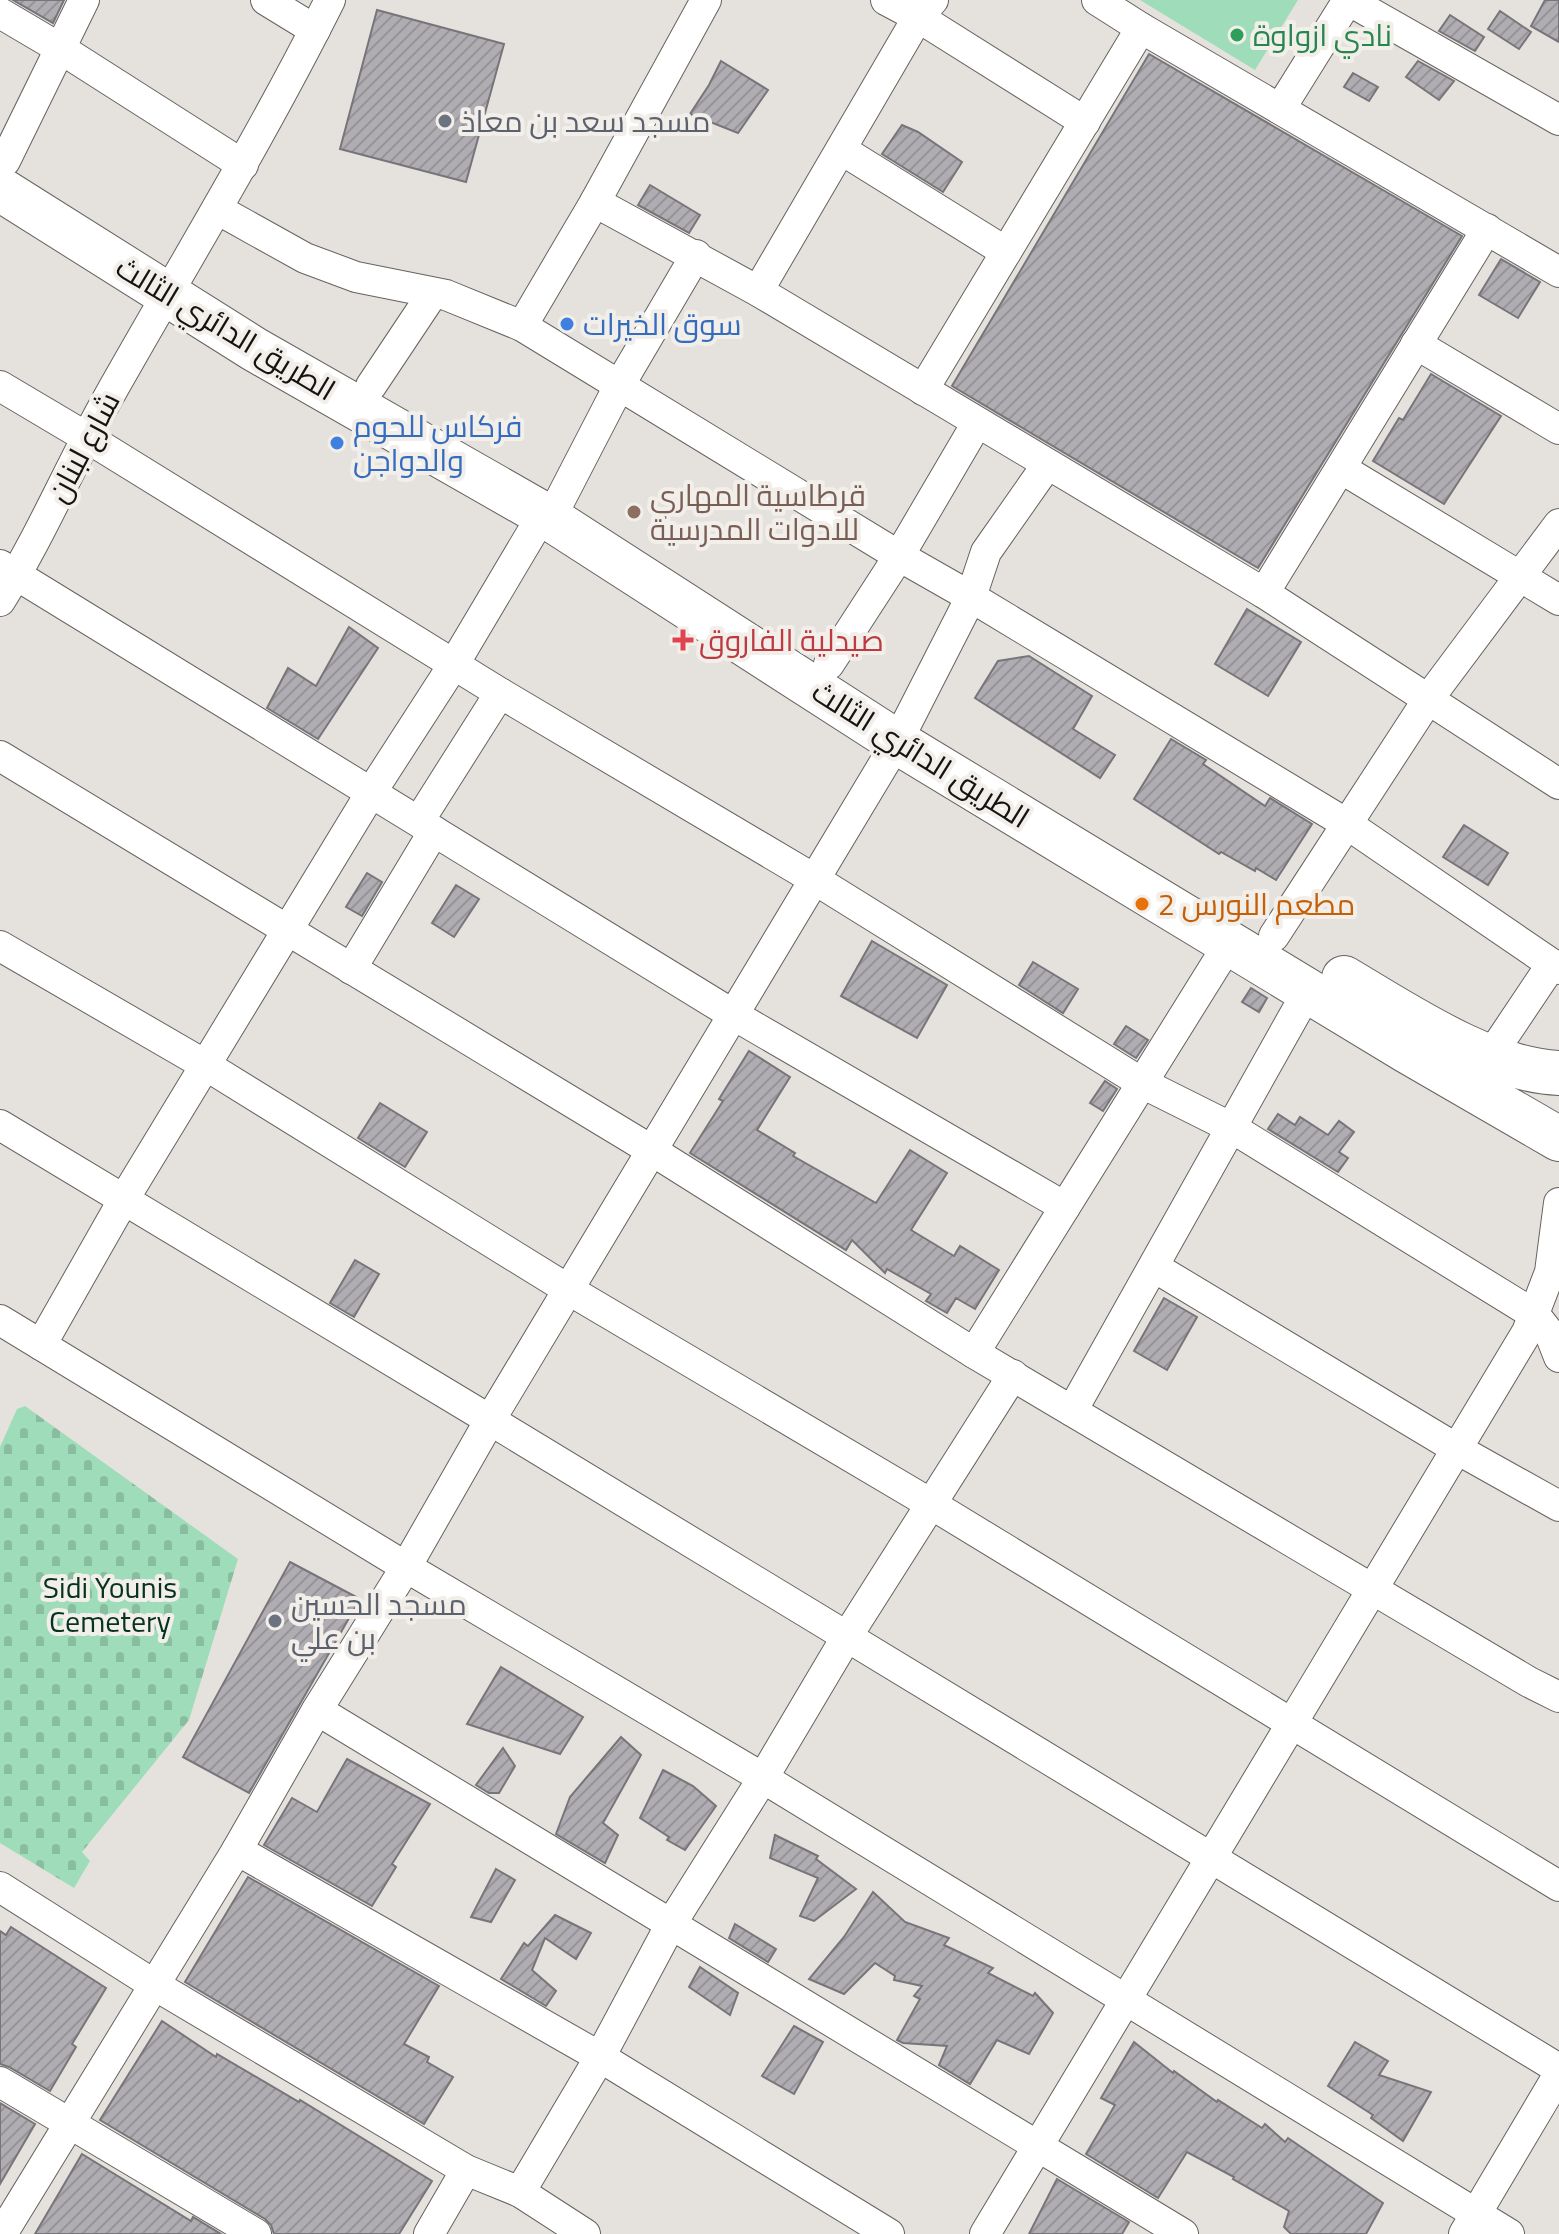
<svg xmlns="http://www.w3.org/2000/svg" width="1559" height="2234" font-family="'Titillium Web',Cairo,sans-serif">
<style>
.cemetery{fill:url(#cemetery-stones)}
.pitch{fill:#9fddba}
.building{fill:url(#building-hatch);stroke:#78757a;stroke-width:2}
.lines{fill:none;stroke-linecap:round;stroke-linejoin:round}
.minor-casing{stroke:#66635f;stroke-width:32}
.highway-casing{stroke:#66635f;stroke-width:46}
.minor{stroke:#fff;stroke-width:30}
.highway{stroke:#fff;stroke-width:44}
.leisure-dot{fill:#2e9e5b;stroke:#f2efea;stroke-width:3}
.worship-dot{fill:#6b7280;stroke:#f2efea;stroke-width:3}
.shop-dot{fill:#3f7fe0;stroke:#f2efea;stroke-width:3}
.education-dot{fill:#8d6e63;stroke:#f2efea;stroke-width:3}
.health-dot{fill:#e0444e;stroke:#f2efea;stroke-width:3}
.food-dot{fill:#e8710a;stroke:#f2efea;stroke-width:3}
.labels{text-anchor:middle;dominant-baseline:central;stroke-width:8;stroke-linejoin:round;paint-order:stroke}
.leisure-label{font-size:30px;fill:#27864d;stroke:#f2efea;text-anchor:start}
.worship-label{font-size:30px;fill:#5b616d;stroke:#f2efea;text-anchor:start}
.shop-label{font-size:30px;fill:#366cbe;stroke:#f2efea;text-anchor:start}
.street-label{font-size:30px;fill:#141312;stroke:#f2efea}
.education-label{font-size:30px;fill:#785e54;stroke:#f2efea;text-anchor:start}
.health-label{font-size:30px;fill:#be3a42;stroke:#f2efea;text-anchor:start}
.food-label{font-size:30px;fill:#c56008;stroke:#f2efea;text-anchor:start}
.park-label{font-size:30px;fill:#06321e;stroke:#f2efea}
</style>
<defs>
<pattern id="cemetery-stones" width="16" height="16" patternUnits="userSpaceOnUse" patternTransform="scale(2)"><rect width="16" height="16" fill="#9fddba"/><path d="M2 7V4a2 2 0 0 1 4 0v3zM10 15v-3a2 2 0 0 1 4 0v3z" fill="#88bd9f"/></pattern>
<pattern id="building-hatch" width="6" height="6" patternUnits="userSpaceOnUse" patternTransform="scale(2)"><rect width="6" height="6" fill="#b0adb2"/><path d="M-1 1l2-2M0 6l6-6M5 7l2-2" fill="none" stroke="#969498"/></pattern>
</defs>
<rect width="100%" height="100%" fill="#e5e2dd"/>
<path class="cemetery" d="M25 1406 238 1559 189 1720 82 1852 90 1861 74 1888 0 1843V1447L17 1409Z"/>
<path class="pitch" d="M1140 0H1298L1255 70Z"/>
<g class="building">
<path d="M13 0H64L53 23Z"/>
<path d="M1545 0H1559V42L1531 26Z"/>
<path d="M377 10 504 44 466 182 340 149Z"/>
<path d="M1500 11 1531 32 1519 49 1488 29Z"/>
<path d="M1450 15 1484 37 1475 51 1439 31Z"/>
<path d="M1149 54 1462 236 1258 568 952 386Z"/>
<path d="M721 61 768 90 738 133 690 114 709 85Z"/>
<path d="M1418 61 1454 81 1439 100 1406 77Z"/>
<path d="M1353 73 1378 87 1369 101 1344 87Z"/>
<path d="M902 125 918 132 962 162 943 192 882 154Z"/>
<path d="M650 185 700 215 689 233 638 205Z"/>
<path d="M1501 259 1540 282 1518 318 1479 295Z"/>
<path d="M1431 374 1501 416 1444 504 1373 461 1399 418 1403 420Z"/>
<path d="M1247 609 1301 642 1268 696 1215 664Z"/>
<path d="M349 627 378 648 318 739 267 708 288 668 316 686Z"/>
<path d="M1029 656 1092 696 1073 729 1115 755 1100 778 975 698 998 661Z"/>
<path d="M1171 739 1206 760 1203 764 1265 806 1270 798 1312 824 1276 880 1256 868 1255 871 1221 852 1219 854 1134 799Z"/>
<path d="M1464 825 1508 853 1488 885 1443 857Z"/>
<path d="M367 873 382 882 362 916 346 907Z"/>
<path d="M456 885 479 899 454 937 432 923Z"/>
<path d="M872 941 947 985 917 1038 841 996Z"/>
<path d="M1033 962 1078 989 1063 1013 1019 985Z"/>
<path d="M1251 988 1267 998 1259 1012 1242 1002Z"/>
<path d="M1126 1026 1148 1040 1136 1058 1114 1044Z"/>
<path d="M749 1051 790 1077 757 1130 795 1153 793 1156 876 1203 910 1150 947 1173 911 1230 954 1256 960 1246 999 1270 975 1309 956 1298 947 1313 926 1301 931 1294 887 1269 885 1273 852 1240 846 1250 690 1153 723 1101 719 1099Z"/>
<path d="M1105 1081 1117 1089 1103 1111 1090 1103Z"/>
<path d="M380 1103 427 1132 405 1167 358 1138Z"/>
<path d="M1278 1114 1295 1125 1300 1117 1328 1135 1339 1121 1354 1132 1339 1152 1348 1158 1338 1172 1268 1129Z"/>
<path d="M355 1260 379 1274 354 1317 330 1303Z"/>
<path d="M1164 1298 1197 1317 1167 1370 1134 1351Z"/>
<path d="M290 1562 360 1599 249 1793 183 1757Z"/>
<path d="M501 1667 583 1717 560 1754 467 1724Z"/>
<path d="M621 1737 641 1755 603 1823 618 1835 605 1863 556 1834 570 1797Z"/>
<path d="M503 1748 515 1766 499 1793H489L476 1785Z"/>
<path d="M347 1759 430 1804 392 1864 396 1867 372 1906 264 1845 292 1798 317 1812Z"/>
<path d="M663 1770 693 1786 716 1806 685 1850 667 1840 669 1837 640 1818Z"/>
<path d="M775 1835 818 1856 816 1859 856 1889 814 1921 800 1916 818 1878 770 1858Z"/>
<path d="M496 1869 515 1880 491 1922 471 1917Z"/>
<path d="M248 1877 439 1986 404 2044 429 2057 427 2062 453 2077 424 2124 185 1982Z"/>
<path d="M873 1892 905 1922 949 1938 944 1945 993 1968 988 1973 1033 1996 1035 1993 1053 2013 1029 2054 997 2040 970 2084 939 2065 947 2046 903 2043 897 2040 920 1999 914 1996 922 1986 894 1980 895 1976 875 1963 844 1994 809 1979 844 1937Z"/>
<path d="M555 1915 591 1933 576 1959 545 1938 532 1970 556 1991 546 2006 501 1979 524 1943 528 1946Z"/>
<path d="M735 1924 776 1949 768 1962 729 1938Z"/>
<path d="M11 1927 106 1988 72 2044 76 2047 50 2091 9 2067 0 2064V1931L6 1935Z"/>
<path d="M700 1967 738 1993 730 2015 689 1987Z"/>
<path d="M162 2021 216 2057 217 2054 299 2102 300 2100 432 2181 399 2234H274L271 2225 265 2219 100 2120Z"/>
<path d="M794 2026 823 2042 794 2094 762 2076Z"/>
<path d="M1134 2042 1173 2073 1174 2071 1217 2102 1218 2100 1262 2128 1265 2124 1285 2142 1288 2138 1383 2203 1366 2234H1291L1284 2227 1289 2211 1233 2179 1234 2177 1187 2152 1158 2198 1086 2154 1115 2105 1101 2098Z"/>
<path d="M1355 2042 1388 2061 1379 2075 1431 2092 1403 2141 1371 2118 1373 2115 1328 2086Z"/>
<path d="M0 2103 35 2124 0 2184Z"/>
<path d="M82 2154 191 2221 193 2217 221 2234H35Z"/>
<path d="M1057 2179 1129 2222 1122 2234H1029Z"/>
</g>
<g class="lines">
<defs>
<g id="minor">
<path d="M266 0 315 30"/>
<path d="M886 0 918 17 1085 122"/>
<path d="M1097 0 1141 28 1559 272"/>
<path d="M1348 0 1559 120"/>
<path d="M0 13 61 49 243 165"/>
<path d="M1280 109 1348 0"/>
<path d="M842 150 1006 252"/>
<path d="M5 161 84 0"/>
<path d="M595 202 758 291 1264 593 1559 784"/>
<path d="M217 209 305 258 356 277 446 295 522 326 899 556 971 597 1347 824 1559 969"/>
<path d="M758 291 918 17 933 0"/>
<path d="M522 326 595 202 706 0"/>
<path d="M1416 344 1559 429"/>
<path d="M0 386 86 437 500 693 814 879 1142 1083 1232 1128 1535 1315 1550 1334 1559 1357"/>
<path d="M371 386 433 293"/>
<path d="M923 390 1141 28"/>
<path d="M1342 469 1559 600"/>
<path d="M559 502 619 386 696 255"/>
<path d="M0 565 732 1014 1065 1207"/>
<path d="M1264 593 1487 229"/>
<path d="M0 601C41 536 71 464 108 398 183 265 262 136 330 0"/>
<path d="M829 664 899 556 977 423"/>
<path d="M0 756 651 1150 974 1353 1529 1682 1559 1697"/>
<path d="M419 821 500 693"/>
<path d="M1274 936 1429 698 1559 524"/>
<path d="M0 946 207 1066 569 1290 931 1504 1559 1886"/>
<path d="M351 969 434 831"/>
<path d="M1489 1058 1552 964"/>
<path d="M0 1125 490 1420 1559 2069"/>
<path d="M1154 1267 1457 1449 1559 1506"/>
<path d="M0 1320 406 1567 763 1778 1509 2234"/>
<path d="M41 1345 124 1199 372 791 454 664 543 514"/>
<path d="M974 1353 1230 942"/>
<path d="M1072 1411 1309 989"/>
<path d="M317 1710 1183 2234"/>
<path d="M237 1850 600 2057 889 2234"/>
<path d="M0 1887 153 1984 466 2170 520 2192 585 2234"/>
<path d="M0 2082 256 2234"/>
<path d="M520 2192 600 2057 671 1924 763 1778 846 1638 1013 1375"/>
<path d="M2 2234 237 1850 317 1710 406 1567 490 1420 897 742 971 597 986 552 1047 465"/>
<path d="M429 2234 466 2170"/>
<path d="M985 2234 1527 1332 1550 1272 1559 1203"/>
<path d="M1464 2234 1559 2074"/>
</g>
<g id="highway">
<path d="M0 189 254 349 543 514 897 742 1407 1051 1559 1139"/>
<path d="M1344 978C1405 1014 1487 1070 1559 1073"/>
</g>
</defs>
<use href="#minor" class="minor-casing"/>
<use href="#highway" class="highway-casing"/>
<use href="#minor" class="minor"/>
<use href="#highway" class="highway"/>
</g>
<circle class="leisure-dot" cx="1237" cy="35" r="8"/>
<g class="worship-dot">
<circle cx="445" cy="121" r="8"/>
<circle cx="275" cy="1621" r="8"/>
</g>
<g class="shop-dot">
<circle cx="567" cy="324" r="8"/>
<circle cx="337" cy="443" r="8"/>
</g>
<circle class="education-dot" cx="634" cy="512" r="8"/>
<path class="health-dot" d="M679 628h8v8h8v8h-8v8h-8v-8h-8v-8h8z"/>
<circle class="food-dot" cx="1142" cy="904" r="8"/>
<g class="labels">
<g class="leisure-label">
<text x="1253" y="35">نادي ازواوة</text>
</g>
<g class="worship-label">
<text x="461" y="121">مسجد سعد بن معاذ</text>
<text x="291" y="1604">مسجد الحسين<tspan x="291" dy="34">بن علي</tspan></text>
</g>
<g class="shop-label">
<text x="583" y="324">سوق الخيرات</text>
<text x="353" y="426">فركاس للحوم<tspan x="353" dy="34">والدواجن</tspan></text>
</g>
<g class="street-label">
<text transform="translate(226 328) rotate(31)">الطريق الدائري الثالث</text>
<text transform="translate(83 447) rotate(-62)">شارع لبنان</text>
<text transform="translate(921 754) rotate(32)">الطريق الدائري الثالث</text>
</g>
<g class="education-label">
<text x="650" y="495">قرطاسية المهاري<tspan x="650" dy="34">للادوات المدرسية</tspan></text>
</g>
<g class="health-label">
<text x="699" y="640">صيدلية الفاروق</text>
</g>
<g class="food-label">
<text x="1158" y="904">مطعم النورس 2</text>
</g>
<g class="park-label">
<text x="110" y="1587">Sidi Younis<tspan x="110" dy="34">Cemetery</tspan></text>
</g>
</g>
</svg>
